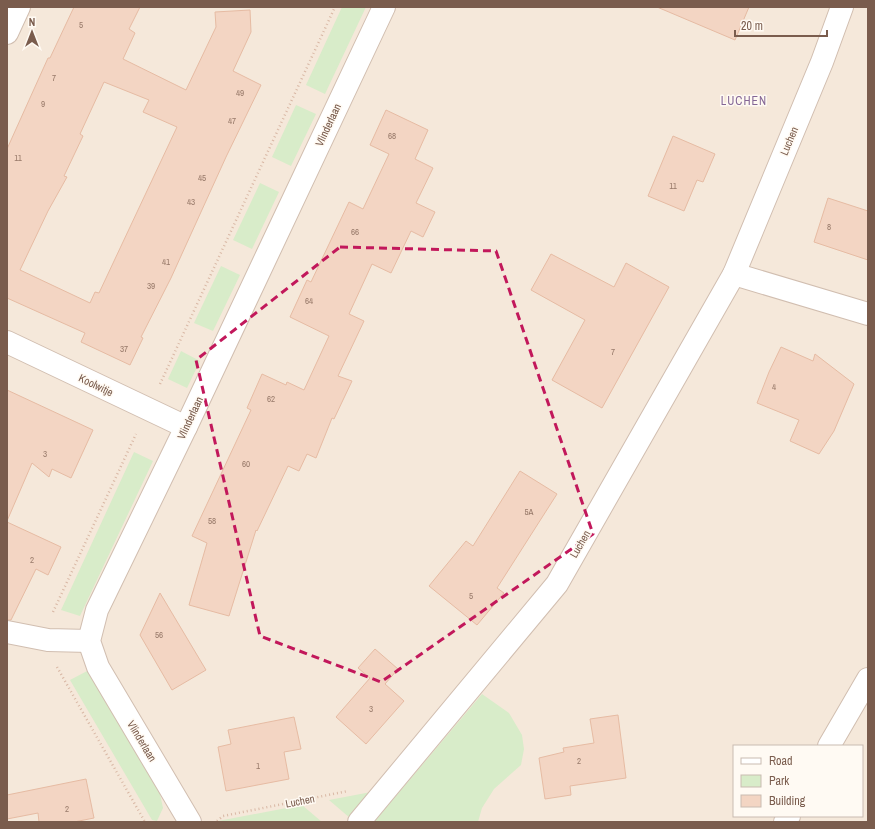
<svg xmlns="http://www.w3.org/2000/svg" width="875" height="829" font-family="'Archivo Narrow',sans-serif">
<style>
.residential{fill:#f5e8da;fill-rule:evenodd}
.green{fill:#d8ecc9}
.building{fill:#f3d5c3;stroke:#e6bba3;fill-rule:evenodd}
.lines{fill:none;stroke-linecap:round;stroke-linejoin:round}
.street-casing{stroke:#d1beb0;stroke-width:24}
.path{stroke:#d9b8a5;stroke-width:2.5;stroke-dasharray:1 3;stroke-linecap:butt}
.street{stroke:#fff;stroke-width:22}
.marked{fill:none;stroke:#c2185b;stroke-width:3;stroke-dasharray:8 5;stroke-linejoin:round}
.labels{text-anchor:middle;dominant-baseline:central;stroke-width:3;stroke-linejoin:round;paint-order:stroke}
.number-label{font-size:9px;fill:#987a6a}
.street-label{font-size:11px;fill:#7a5c4d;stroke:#fffaf3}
.neighbourhood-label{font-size:12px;letter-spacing:1px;fill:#846695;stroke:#fffaf3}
</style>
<rect width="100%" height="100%" fill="#fdf6ec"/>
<path class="residential" d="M7 7H868V822H7ZM734 746H862V816H734Z"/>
<g class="green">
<path d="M342 7H366L325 94 306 85Z"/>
<path d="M296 105 316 114 291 166 272 157Z"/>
<path d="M260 183 279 192 252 249 233 240Z"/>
<path d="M221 266 240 275 213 331 194 323Z"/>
<path d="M181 351 200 361 187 388 168 379Z"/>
<path d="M134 452 153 461 80 616 61 610Z"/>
<path d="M89 670 160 794 163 808 157 821 152 820 70 680Z"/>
<path d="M482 694 509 713 522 735 524 749 521 765 494 789 482 808 478 822H374Z"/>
<path d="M371 792 350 818 329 800Z"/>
<path d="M302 805 322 822H218V821Z"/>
</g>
<g class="building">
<path d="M74 7H140L129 29 135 33 123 59 186 90 216 27 215 12 250 10 251 32 233 71 261 85 226 157 171 278 141 337 143 338 130 365 81 342 85 333 7 298V149L48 58H50ZM104 82 149 100 143 112 177 127 99 293 95 292 90 303 20 270 48 211 67 177 64 176 83 136 80 134Z"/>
<path d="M657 7H749L735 40Z"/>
<path d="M386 110 428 130 415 159 433 168 416 203 435 212 423 237 411 231 391 273 372 264 349 314 364 321 338 376 352 381 334 419 332 418 316 458 307 454 299 471 288 466 257 531 256 530 229 616 189 605 207 543 192 536 251 410 247 408 262 374 286 385 287 382 304 390 329 336 290 317 307 280 311 282 349 202 363 209 389 154 370 145Z"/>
<path d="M673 136 715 154 703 182 697 180 684 211 648 196Z"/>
<path d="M828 198 868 211V260L814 242Z"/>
<path d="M551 254 614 287 626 263 669 287 602 408 552 380 585 320 531 290Z"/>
<path d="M781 347 813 361 815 354 854 384 834 431 819 454 790 441 799 420 757 403 769 372Z"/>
<path d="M7 390 93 430 71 478 52 469 49 477 32 463 7 521Z"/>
<path d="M520 471 557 494 497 588 504 593 477 625 429 586 466 541 473 546Z"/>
<path d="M7 522 61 547 48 575 36 569 11 620H7Z"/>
<path d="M160 593 206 670 172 690 140 635Z"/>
<path d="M375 649 398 669 385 684 404 701 366 744 336 717 370 678 358 668Z"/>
<path d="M618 715 626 778 570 786 571 795 545 799 539 758 564 752 563 748 594 743 590 719Z"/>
<path d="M294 717 301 749 284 752 289 779 226 791 218 747 231 744 228 730Z"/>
<path d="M86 779 94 818 74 822H39L38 813 7 819V795Z"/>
</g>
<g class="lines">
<defs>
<g id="street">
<path d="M7 33 19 7"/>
<path d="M734 274 868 314"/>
<path d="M7 342 186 427"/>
<path d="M7 632 48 640 89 641"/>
<path d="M829 746 868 679"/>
<path d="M190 822 98 667 89 641 97 610 186 427 384 7"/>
<path d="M359 822 557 584 734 274 822 62 842 7"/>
<path d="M785 822 789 816"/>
</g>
</defs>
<use href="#street" class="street-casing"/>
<g class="path">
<path d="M160 384 335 7"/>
<path d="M53 612 136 434"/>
<path d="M57 667 145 822"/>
<path d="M217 821 223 816 348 791"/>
</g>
<use href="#street" class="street"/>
</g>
<path class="marked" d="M340 247 496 251 593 534 381 682 260 636 196 360Z"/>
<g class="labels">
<g class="number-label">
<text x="81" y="25">5</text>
<text x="54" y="78">7</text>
<text x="240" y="93">49</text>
<text x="43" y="104">9</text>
<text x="232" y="121">47</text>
<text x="392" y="136">68</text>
<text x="18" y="158">11</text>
<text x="202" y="178">45</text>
<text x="673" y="186">11</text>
<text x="191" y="202">43</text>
<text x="829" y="227">8</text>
<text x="355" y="232">66</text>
<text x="166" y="262">41</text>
<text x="151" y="286">39</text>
<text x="309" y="301">64</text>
<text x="124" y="349">37</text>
<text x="613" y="352">7</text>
<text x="774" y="387">4</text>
<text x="271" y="399">62</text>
<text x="45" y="454">3</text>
<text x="246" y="464">60</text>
<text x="529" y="512">5A</text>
<text x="212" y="521">58</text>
<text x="32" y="560">2</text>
<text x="471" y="596">5</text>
<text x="159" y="635">56</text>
<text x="371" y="709">3</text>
<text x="579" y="761">2</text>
<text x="258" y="766">1</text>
<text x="67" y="809">2</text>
</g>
<g class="street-label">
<text transform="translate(328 125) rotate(-65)">Vlinderlaan</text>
<text transform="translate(789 141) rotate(-67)">Luchen</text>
<text transform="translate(96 385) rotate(26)">Koolwitje</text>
<text transform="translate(190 418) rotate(-65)">Vlinderlaan</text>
<text transform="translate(580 544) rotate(-60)">Luchen</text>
<text transform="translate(142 741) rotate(59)">Vlinderlaan</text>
<text transform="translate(300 801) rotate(-11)">Luchen</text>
</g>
<g class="neighbourhood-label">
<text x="744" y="101">LUCHEN</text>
</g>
</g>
<rect width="875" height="829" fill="none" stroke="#7a5c4d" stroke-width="16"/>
<rect x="733" y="745" width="130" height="72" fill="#fffaf3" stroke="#cabbb1"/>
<rect x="741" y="758" width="20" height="6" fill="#ffffff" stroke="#cabbb1"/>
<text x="769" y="765" font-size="12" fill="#7a5c4d">Road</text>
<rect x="741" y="775" width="20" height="12" fill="#d8ecc9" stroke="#cabbb1"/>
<text x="769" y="785" font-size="12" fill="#7a5c4d">Park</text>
<rect x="741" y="795" width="20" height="12" fill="#f3d5c3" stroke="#cabbb1"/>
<text x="769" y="805" font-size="12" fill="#7a5c4d">Building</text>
<g transform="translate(32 32)" stroke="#fffaf3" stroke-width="3" paint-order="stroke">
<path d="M0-3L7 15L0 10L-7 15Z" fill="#7a5c4d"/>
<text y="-6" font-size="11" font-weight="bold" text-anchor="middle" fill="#7a5c4d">N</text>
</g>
<path d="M735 30v6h92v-6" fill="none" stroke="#7a5c4d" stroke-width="2"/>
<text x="741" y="30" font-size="12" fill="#7a5c4d" stroke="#fffaf3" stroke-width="3" paint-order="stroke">20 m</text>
</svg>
